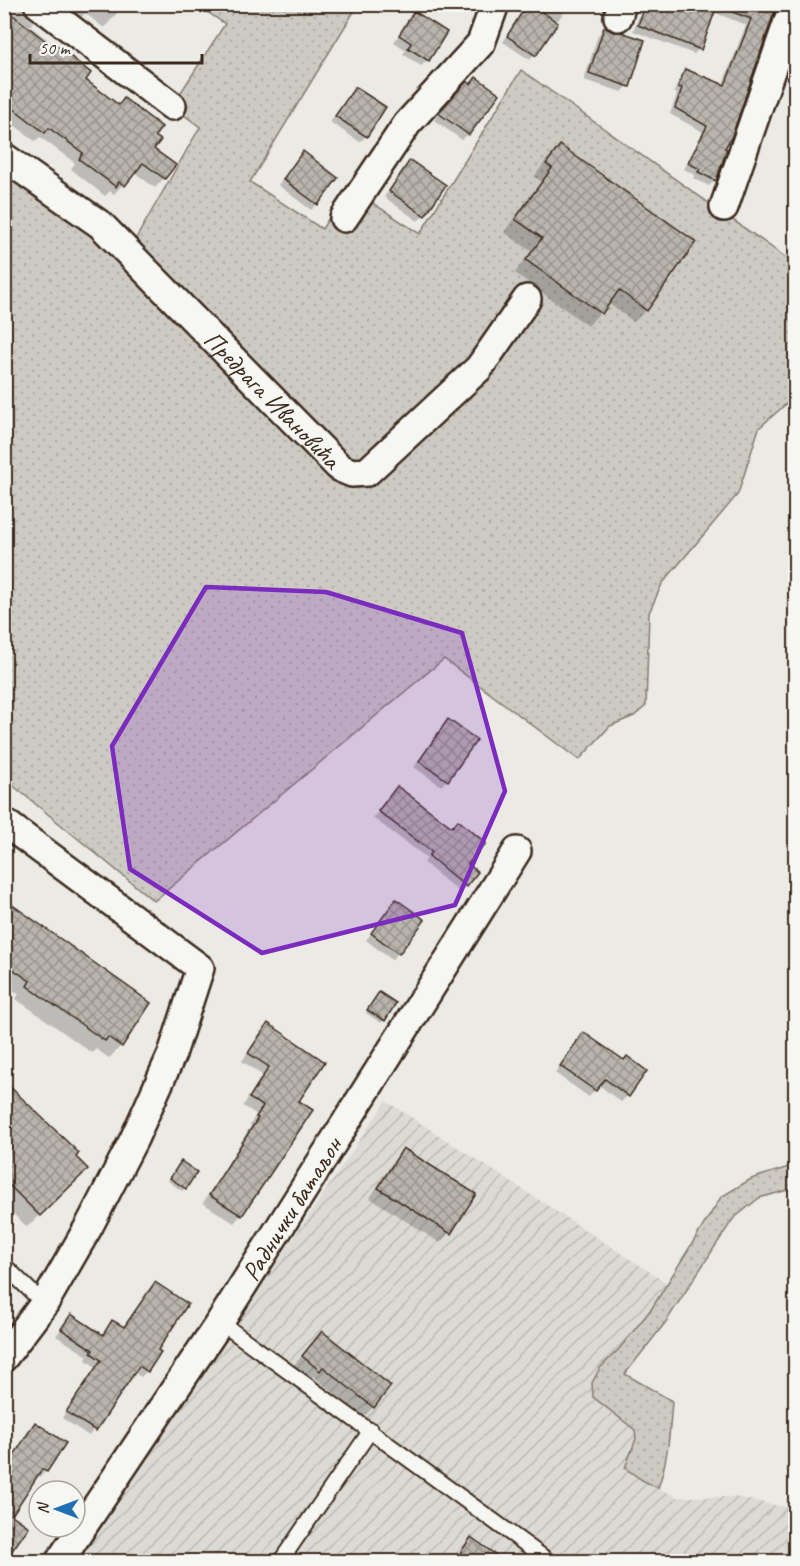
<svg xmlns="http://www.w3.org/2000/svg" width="800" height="1566" font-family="Caveat,sans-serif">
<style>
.industrial{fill:url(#industrial-furrows)}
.grass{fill:url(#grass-dots);stroke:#847a71;stroke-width:1.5}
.shadow{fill:#0003}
.building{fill:url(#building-cross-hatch);stroke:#3b2a1e;stroke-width:1.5}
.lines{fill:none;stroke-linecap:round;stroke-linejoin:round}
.service-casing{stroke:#3b2a1e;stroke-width:18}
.minor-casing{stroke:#3b2a1e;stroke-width:32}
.service{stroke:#f6f6f2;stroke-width:14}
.minor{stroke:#f6f6f2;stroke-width:27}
.marked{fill:#7b2cbf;fill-opacity:0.2;stroke:#7b2cbf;stroke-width:4.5;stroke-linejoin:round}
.labels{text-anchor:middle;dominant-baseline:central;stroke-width:4.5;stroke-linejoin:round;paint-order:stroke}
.street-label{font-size:26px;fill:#3b2a1e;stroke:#f6f6f2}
</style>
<defs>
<pattern id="industrial-furrows" width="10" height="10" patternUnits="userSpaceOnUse" patternTransform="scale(1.5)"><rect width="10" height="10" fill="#dcdad4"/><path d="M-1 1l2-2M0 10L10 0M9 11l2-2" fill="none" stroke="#bebbb6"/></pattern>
<pattern id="grass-dots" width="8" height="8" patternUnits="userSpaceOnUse" patternTransform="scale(1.5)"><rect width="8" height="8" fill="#cdcac4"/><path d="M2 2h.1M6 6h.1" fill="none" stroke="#b1aea8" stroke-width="1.8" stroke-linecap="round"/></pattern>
<pattern id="building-cross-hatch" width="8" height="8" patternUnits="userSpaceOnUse" patternTransform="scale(1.5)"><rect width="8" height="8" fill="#bab4ae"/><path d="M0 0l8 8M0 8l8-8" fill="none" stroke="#98938d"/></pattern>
</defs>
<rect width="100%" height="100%" fill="#ebeae5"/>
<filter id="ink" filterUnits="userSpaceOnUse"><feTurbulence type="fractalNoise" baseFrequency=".0167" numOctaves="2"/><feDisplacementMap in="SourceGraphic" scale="12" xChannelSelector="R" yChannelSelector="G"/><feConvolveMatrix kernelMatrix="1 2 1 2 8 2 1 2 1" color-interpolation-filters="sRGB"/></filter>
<g filter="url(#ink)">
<path class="industrial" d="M386 1101 667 1283 652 1308 619 1349 600 1368 593 1397 635 1430 642 1480 677 1497H735L795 1509V1561L75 1562Z"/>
<g class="grass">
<path d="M197 5H358L250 182 322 229 348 187 420 234 521 70 795 264V396L759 428 738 494 662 584 649 613 646 706 634 716 610 726 579 760 444 659 154 901 5 779 4 157 131 247 200 127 172 106 225 24Z"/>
<path d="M795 1165V1188L759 1198 733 1219 665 1323 625 1374 672 1401C670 1430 668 1460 658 1488L642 1480 625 1468 636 1439 635 1430 593 1397 592 1383 600 1368 619 1349 652 1308 721 1197 751 1179Z"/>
</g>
<g class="shadow">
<path d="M50 4H125L104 28 85 13 80 19 72 13 67 18Z"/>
<path d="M451 4H474L465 15Z"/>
<path d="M527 4 568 6 530 60 503 42Z"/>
<path d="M644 4H776L723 148 715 180 709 186 693 178 695 175 684 169 703 132 670 114 677 94 674 92 680 77 686 71 722 86 746 25 713 12 699 49 694 54 633 31Z"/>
<path d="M22 6V11L33 22 30 26 89 73 84 80 118 106 124 100 153 136 152 149 164 178 155 188 134 172 114 194 110 191 105 196 71 169 75 163 40 137 35 141 4 117V10L12 16Z"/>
<path d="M415 12 428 60 421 66 403 54 406 50 394 42Z"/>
<path d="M604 29 628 86 622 92 584 80 598 35Z"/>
<path d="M476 78 468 134 462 140 434 120 461 89Z"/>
<path d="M355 88 366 136 360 142 330 122Z"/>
<path d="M560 147 646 310 634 322 608 303 588 326 515 273 531 251 504 232 541 181 534 177 547 159Z"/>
<path d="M303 153 317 204 311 210 278 185Z"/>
<path d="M410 162 424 215 418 221 384 197Z"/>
<path d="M442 727 447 780 441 786 414 767Z"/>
<path d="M391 794 466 864 465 886 459 892 424 863 427 858 373 818Z"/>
<path d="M4 901 121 1046 109 1058 96 1049 92 1053 56 1027 16 999 19 994 4 984Z"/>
<path d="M396 901 423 921 392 960 366 940Z"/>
<path d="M376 997 394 1004 381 1023 366 1013Z"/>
<path d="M268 1025 297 1101 311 1110 241 1215 234 1223 203 1203 251 1126 250 1125 256 1114 243 1106 262 1075 242 1061 260 1033Z"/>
<path d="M583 1034 623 1062 627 1096 621 1102 599 1085 589 1097 555 1073Z"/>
<path d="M4 1091 86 1169 27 1227 4 1205Z"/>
<path d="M403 1150 474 1195 449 1233 440 1243 370 1198 394 1160Z"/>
<path d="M178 1166 185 1188 182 1191 168 1181Z"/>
<path d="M155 1283 156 1350 147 1371 141 1377 133 1372 89 1436 62 1418 96 1367 86 1360 88 1356 56 1336 71 1316 102 1336 113 1322 123 1328Z"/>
<path d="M322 1333 373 1407 364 1417 313 1376 310 1379 293 1366Z"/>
<path d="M36 1424 46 1471 40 1477 37 1475 10 1515 4 1560 12 1458Z"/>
<path d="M471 1539 504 1562H452Z"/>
</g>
<g class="building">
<path d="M527 4H531L558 23 536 56 507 36Z"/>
<path d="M646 4H678L692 10 694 4H777L732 136 725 148 727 149 716 181 698 172 700 169 688 163 707 126 675 108 682 88 678 87 685 69 725 85 751 19 717 6 701 50 638 25Z"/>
<path d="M4 8 52 46 54 43 91 73 86 80 119 105 124 98 162 127 155 136 161 140 154 149 176 165 165 179 143 163 125 186 119 182 116 187 79 159 83 153 49 128 45 133 4 101Z"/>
<path d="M414 11 447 32 429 61 408 48 411 43 399 35Z"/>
<path d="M604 27 613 32H621L645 40 630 87 589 73Z"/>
<path d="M476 77 500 94 469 135 438 113 467 81 471 84Z"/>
<path d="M355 87 386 107 367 137 335 116Z"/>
<path d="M560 145 696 242 647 311 619 290 602 314 526 260 542 238 515 219 552 168 546 164Z"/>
<path d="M303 151 338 178 318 205 283 179Z"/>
<path d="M410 160 446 185 425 216 389 191Z"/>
<path d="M448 719 477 740 448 781 419 761Z"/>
<path d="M397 786 452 827 458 820 486 843 468 864 478 872 466 887 429 856 432 852 378 811Z"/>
<path d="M4 899 151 1003 122 1047 108 1037 105 1041 68 1015 27 986 30 981 4 963Z"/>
<path d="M396 899 425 920 399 954 371 933Z"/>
<path d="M379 992 396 1003 385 1021 367 1010Z"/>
<path d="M268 1023 325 1062 299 1101 313 1110 242 1216 209 1195 258 1118 256 1117 263 1106 249 1098 269 1067 248 1053Z"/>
<path d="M583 1032 624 1060 627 1056 647 1071 629 1097 605 1079 596 1091 560 1066Z"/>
<path d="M4 1081 79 1153 76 1157 88 1169 40 1216 4 1180Z"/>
<path d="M403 1148 476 1194 451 1234 378 1188Z"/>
<path d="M181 1161 197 1172 186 1189 170 1178Z"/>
<path d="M155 1282 188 1304 158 1350 161 1352 148 1372 139 1366 96 1431 66 1412 101 1360 91 1353 93 1350 61 1329 71 1314 103 1335 112 1320 124 1327Z"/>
<path d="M322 1331 391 1386 374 1408 323 1367 320 1371 302 1356Z"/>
<path d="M35 1422 66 1443 47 1472 42 1469 12 1515 29 1527 4 1562V1451L13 1457Z"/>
<path d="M471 1537 506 1562H454Z"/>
</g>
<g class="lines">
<defs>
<g id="service">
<path d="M4 1265 44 1304"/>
<path d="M220 1322 550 1562"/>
<path d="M280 1562 371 1430"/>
</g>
<g id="minor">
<path d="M38 4 172 106"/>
<path d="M618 17 622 4"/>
<path id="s1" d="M4 157 101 225 340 468 352 473 367 472 479 368 527 299"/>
<path d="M724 207 794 4"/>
<path d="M344 218 407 124 481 43 495 4"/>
<path d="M4 822 200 968 172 1054 134 1139 89 1226 44 1304 4 1357"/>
<path id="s2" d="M59 1562 220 1322 517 851"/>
</g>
</defs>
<use href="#service" class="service-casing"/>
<use href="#minor" class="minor-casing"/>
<use href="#service" class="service"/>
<use href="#minor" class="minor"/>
</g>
</g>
<path class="marked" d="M206 587 326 592 462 633 505 791 455 905 262 953 130 869 112 746Z"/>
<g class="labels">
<g class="street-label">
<text stroke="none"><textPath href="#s1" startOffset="363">Предрага Ивановића</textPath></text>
<text stroke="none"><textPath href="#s2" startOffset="423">Раднички батаљон</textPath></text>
</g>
</g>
<rect width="800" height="1566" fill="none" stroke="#f6f6f2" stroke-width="24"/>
<rect x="12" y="12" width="776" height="1542" fill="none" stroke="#3b2a1e" stroke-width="2" filter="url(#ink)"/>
<g transform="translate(57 1509) rotate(270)"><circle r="28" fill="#f6f6f2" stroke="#aba49d" stroke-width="1.5"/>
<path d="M0-4.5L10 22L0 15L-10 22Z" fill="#1f6fb2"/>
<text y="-9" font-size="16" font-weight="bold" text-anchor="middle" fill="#3b2a1e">N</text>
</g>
<path d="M30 54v9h172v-9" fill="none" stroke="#3b2a1e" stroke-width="3"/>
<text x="39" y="54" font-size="18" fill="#3b2a1e" stroke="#f6f6f2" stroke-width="4.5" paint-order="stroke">50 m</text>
</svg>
